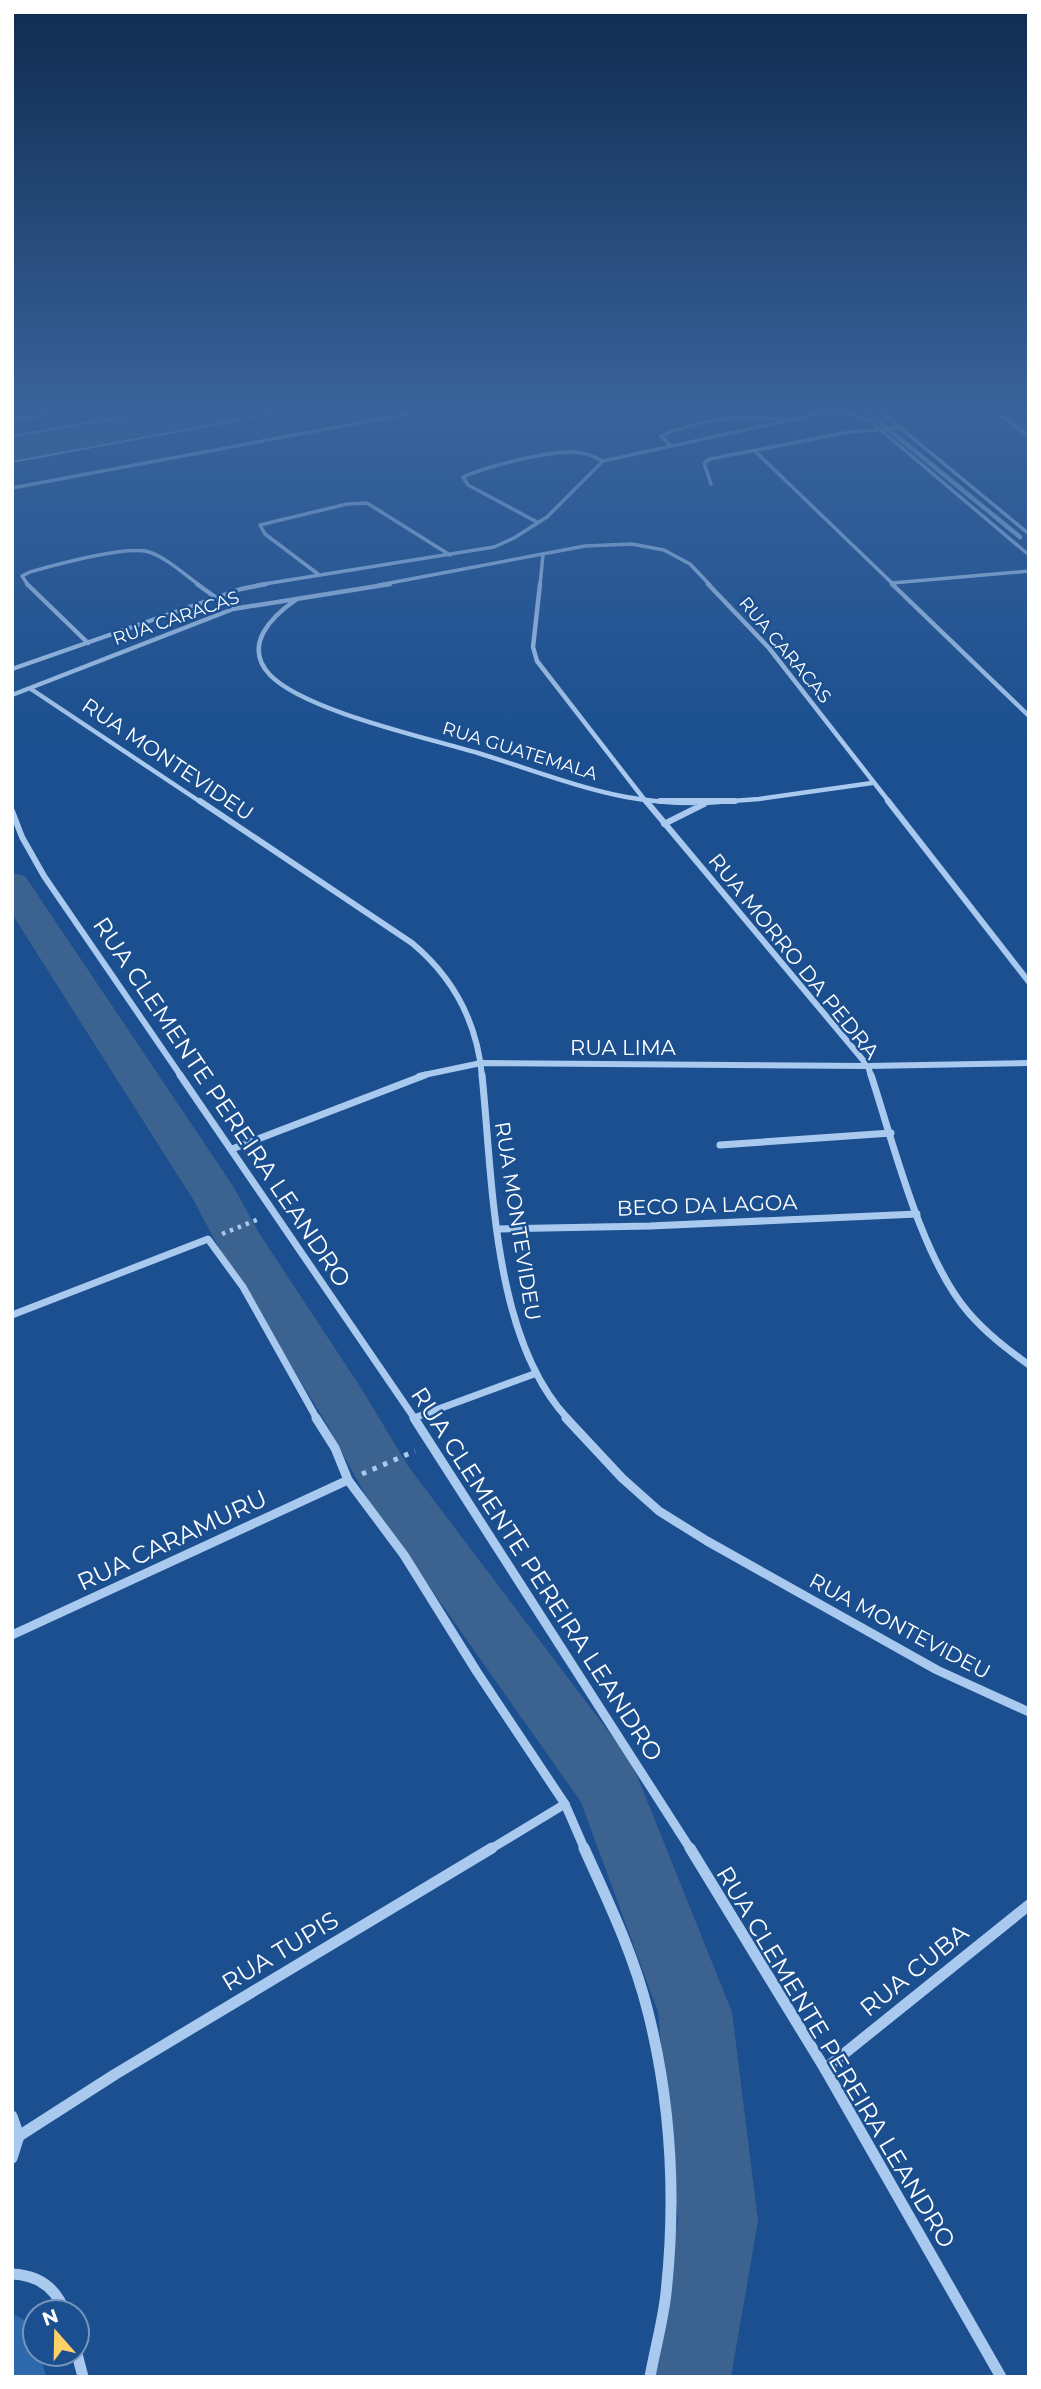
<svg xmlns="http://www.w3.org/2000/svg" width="1041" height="2389" font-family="Montserrat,sans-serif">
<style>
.green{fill:#2e69ad}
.water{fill:#3c6290;stroke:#9cc4f0;stroke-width:2}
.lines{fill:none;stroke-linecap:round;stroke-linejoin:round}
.stream{stroke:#9cc4f0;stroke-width:4.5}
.river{fill:#3c6290;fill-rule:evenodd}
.path-far1{stroke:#a9c9ee;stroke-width:4.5;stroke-dasharray:3.5 5;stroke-linecap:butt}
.path{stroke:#a9c9ee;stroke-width:5;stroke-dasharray:4.5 7;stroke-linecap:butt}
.street-far5{stroke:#a9c9ee;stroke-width:3.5}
.street-far4{stroke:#a9c9ee;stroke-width:4.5}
.street-far3{stroke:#a9c9ee;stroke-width:6}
.street-far2{stroke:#a9c9ee;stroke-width:7}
.street-far1{stroke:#a9c9ee;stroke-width:9}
.street{stroke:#a9c9ee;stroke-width:11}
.labels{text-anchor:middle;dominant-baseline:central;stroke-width:5;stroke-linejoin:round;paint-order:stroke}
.far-street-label{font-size:18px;fill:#fff;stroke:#1b4f8f}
.street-label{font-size:21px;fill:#fff;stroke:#1b4f8f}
.near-street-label{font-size:24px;fill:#fff;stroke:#1b4f8f}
</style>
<rect width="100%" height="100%" fill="#1b4f8f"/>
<path class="green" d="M12 2314C34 2322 35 2333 35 2354H40L46 2377H12Z"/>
<path class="water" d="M157 411H288L12 462V436Z"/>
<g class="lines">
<path class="stream" d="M866 411 1020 537"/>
<path class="river" d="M12 873 25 876 233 1186 259 1233 363 1391 408 1466 630 1760 640 1783 732 2012 758 2221 731 2377H645L678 2221 658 2012 581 1802 368 1500 325 1421 222 1254 194 1201 12 914Z"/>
<path class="path-far1" d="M222 1234 259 1219"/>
<path class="path" d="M362 1474 415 1451"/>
<g class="street-far5">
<path d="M880 411 1029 534"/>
<path d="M994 411 1029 436"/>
<path d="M12 420 62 411"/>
<path d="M671 446 661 436C697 420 743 413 782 420"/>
<path d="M756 452 894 585"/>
<path d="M711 484 704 463 710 459 849 432 900 428"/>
<path d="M12 488 422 411"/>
<path d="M537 522 468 485 463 477C487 466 557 448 582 453 590 454 596 458 603 461"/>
<path d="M318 574 265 534 260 525 347 504 367 503 450 555"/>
<path d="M892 583 1029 571"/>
<path d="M28 585 22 576 30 572C55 565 125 545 149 552 167 558 184 574 199 585"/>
<path d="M258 585 494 547 514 538 547 517 603 461 818 414H851L869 420 1029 555"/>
<path d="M379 585 585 546 632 544 664 550 690 564 710 585"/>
<path d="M540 585 543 555"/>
</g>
<g class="street-far4">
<path d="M27 584 88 643"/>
<path d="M197 584 215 597"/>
<path d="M540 584 533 647 537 661 647 803"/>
<path d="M708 584 769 648 890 803"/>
<path d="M892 584 1029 716"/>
<path d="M297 599C272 616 242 645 270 675 305 711 428 738 478 753 527 768 575 787 626 797 648 801 671 803 694 803"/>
<path d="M12 669 241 589 266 584"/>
<path d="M31 689 202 803"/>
<path d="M12 695 233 609 390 584"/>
<path d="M705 803 759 799 872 783"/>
</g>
<g class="street-far3">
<path d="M200 801 412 943C454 978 477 1022 482 1076"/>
<path d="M646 801 868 1066 871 1076"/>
<path d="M660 801H735"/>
<path d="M888 801 1029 982"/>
<path d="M12 811 22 837 44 876 181 1076"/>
<path d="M664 824 704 804"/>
<path d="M419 1076 481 1063 868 1066 1029 1063"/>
</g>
<g class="street-far2">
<path d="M180 1075 415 1419"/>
<path d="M482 1075C493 1181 492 1338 568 1419"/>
<path d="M871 1075C894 1145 921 1257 968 1312 986 1333 1007 1349 1029 1365"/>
<path d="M720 1145 891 1133"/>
<path d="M232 1149 425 1075"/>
<path d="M498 1229 650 1226 917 1214"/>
<path d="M12 1315 208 1239 243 1287 317 1419"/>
<path d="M414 1418 534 1374"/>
</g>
<g class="street-far1">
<path d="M316 1418 335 1448 348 1480 404 1555 477 1672 565 1804 585 1850"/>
<path d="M414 1418 691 1850"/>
<path d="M566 1418 622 1478 659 1511 707 1541 937 1670 1029 1712"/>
<path d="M12 1635 348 1480"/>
<path d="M489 1850 565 1804"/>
</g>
<g class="street">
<path d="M584 1848C608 1901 634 1955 648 2012 671 2103 676 2200 666 2293 663 2321 655 2349 650 2377"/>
<path d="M690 1848 825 2069 1001 2377"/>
<path d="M825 2069 1029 1905"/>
<path d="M12 2116 19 2136 12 2158"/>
<path d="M19 2136 114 2075 492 1848"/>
<path d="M12 2274C38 2275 56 2288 65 2312"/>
<path d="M77 2354 83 2377"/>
</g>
</g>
<linearGradient id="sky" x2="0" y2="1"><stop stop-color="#0f2b4f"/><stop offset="0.55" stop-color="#39639b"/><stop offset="1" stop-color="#39639b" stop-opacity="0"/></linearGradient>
<rect width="1041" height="745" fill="url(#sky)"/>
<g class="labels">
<g class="far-street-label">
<text transform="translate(176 618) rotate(-19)">RUA CARACAS</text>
<text transform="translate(785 650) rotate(50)">RUA CARACAS</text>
<text transform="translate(520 751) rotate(17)">RUA GUATEMALA</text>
</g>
<g class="street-label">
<text transform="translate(168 759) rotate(34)">RUA MONTEVIDEU</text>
<text transform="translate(794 956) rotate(51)">RUA MORRO DA PEDRA</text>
<text x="623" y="1047">RUA LIMA</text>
<text transform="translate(707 1205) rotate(-2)">BECO DA LAGOA</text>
<text transform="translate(518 1221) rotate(81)">RUA MONTEVIDEU</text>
<text transform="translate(900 1626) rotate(28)">RUA MONTEVIDEU</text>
</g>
<g class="near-street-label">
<text transform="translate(222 1102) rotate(56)">RUA CLEMENTE PEREIRA LEANDRO</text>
<text transform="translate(172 1540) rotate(-25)">RUA CARAMURU</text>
<text transform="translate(537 1574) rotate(57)">RUA CLEMENTE PEREIRA LEANDRO</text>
<text transform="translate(280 1951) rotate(-31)">RUA TUPIS</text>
<text transform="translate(914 1970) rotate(-39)">RUA CUBA</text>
<text transform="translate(836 2057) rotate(59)">RUA CLEMENTE PEREIRA LEANDRO</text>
</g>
</g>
<rect width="1041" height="2389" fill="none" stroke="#ffffff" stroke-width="28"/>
<g transform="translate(56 2333) rotate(340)"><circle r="33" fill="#1b4f8f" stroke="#7695bc" stroke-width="2"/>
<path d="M0-5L12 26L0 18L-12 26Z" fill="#ffd166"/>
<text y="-10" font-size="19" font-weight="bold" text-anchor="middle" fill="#ffffff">N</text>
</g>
</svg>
